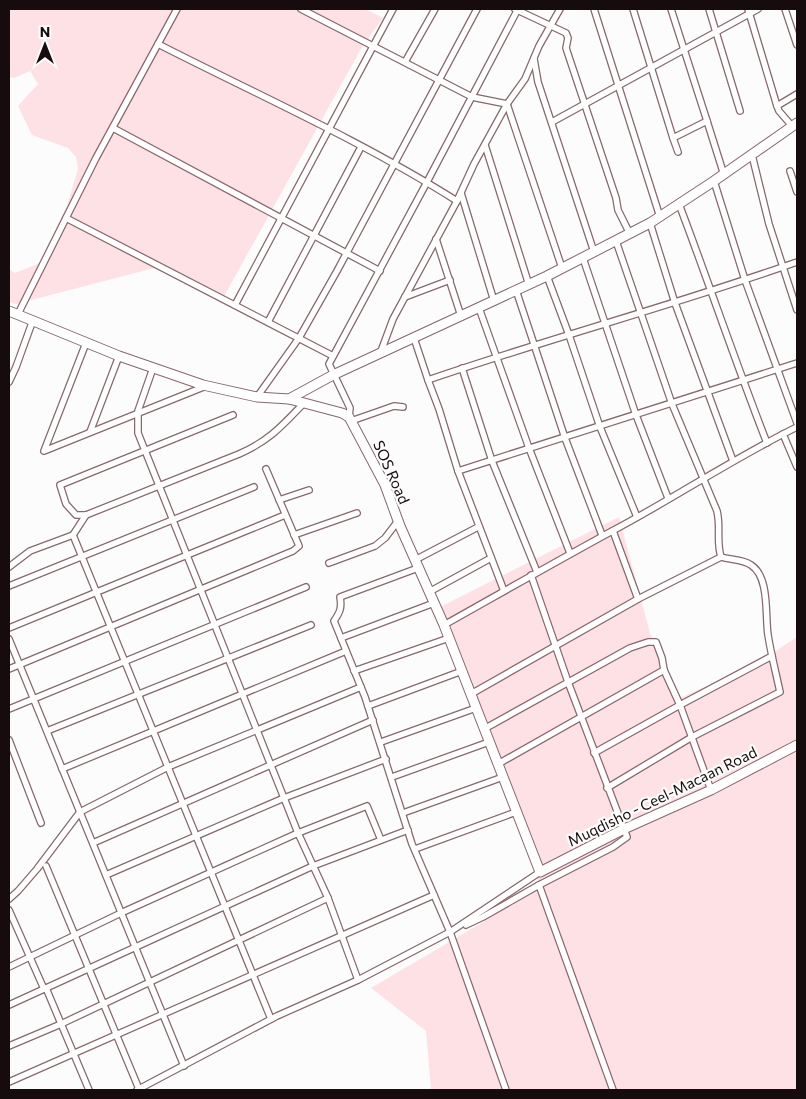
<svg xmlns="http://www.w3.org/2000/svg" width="806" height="1099" font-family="Commissioner,sans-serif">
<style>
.green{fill:#fee1e5}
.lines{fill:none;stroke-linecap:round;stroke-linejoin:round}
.street-casing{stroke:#86686d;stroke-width:8}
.secondary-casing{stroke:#86686d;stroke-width:11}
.street{stroke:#fff;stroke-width:5.5}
.secondary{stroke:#fff;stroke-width:9}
.labels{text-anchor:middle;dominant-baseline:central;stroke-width:4.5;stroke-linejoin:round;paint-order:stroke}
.street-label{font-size:15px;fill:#170c0d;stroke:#fbfcfb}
</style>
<rect width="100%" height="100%" fill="#fbfcfb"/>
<g class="green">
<path d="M9 9H365L383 18 362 47 222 300 162 266 16 304 9 302V269L15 273 40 263 67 206 78 169 76 157 68 148 32 135 18 106 38 84 30 71 14 78 9 77Z"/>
<path d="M619 517 650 633 680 698 756 664 797 637V1090H431L426 1031 371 988 541 888 438 608Z"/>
</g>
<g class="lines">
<defs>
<g id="street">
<path d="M301 9 472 97 507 104 562 268"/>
<path d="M515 9 566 33 568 38 566 48 616 198 618 210 630 234"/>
<path d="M594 9 660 217"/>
<path d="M633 9 673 138 707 121 724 175"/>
<path d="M671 9 707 121"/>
<path d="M709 9 740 111"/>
<path d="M748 9 777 106 779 111 792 126"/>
<path d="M785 9 797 45"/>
<path d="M158 44C258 95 362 141 457 201L474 164 507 104 525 79 539 46 560 9"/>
<path d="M534 59 538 82 594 252"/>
<path d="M405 62 435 9"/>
<path d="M777 106 797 94"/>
<path d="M552 122 758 9"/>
<path d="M113 128 380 271"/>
<path d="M673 138 678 152"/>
<path d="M485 145 529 285"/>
<path d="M752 155 769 224 797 310"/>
<path d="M790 171 797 192"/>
<path d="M714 181 745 280 797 423"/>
<path d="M461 193 494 301"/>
<path d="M679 204C709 283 736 364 767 443"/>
<path d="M66 218 333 356"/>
<path d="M650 223 675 303 733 461"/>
<path d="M436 239 461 316"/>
<path d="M583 258 636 415 668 498"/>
<path d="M547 276 569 335 600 427 637 517"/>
<path d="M516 290 565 438 602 535"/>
<path d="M405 297 450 280"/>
<path d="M235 305 393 9"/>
<path d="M479 308 529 448 570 553"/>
<path d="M18 314 96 158 177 9"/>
<path d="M268 322 361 147"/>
<path d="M414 338 428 380C550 338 675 305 797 262"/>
<path d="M86 343 44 451 206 386"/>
<path d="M380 354 393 319 457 201"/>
<path d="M153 368 138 411V433L298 833 328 898 358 980"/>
<path d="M462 368 492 461 537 572"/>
<path d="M428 380 439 409 458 471 504 591"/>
<path d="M9 382 16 367 33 320"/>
<path d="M257 397 299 338 337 271 477 9"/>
<path d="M233 415 60 485 66 504 76 515H86L239 454C269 441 282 426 304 403"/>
<path d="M349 417 350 408 329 364 427 182 518 9"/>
<path d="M351 421 394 406 403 407"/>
<path d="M90 432 119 356"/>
<path d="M783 434 797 467"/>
<path d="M458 471 797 363"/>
<path d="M279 500 309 490"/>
<path d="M613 531 638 599"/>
<path d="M73 535 271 1019"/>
<path d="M294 535 357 513"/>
<path d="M415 560 478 527"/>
<path d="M329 563 375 546 385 538 398 521"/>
<path d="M9 567 30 551 73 535 86 515"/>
<path d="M418 568 340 597C342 608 340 612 334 621L365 697 412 844 450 932 506 1090"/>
<path d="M531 575 568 682 627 837 613 847 539 885"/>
<path d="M9 586 254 487"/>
<path d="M429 592 491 558"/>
<path d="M444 625C501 593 557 561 614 530 676 497 734 458 797 427"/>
<path d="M9 628 285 515"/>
<path d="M341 638 434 603"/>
<path d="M9 639 184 1066"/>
<path d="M9 669 293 551 299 546 266 469"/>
<path d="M354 671 449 638"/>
<path d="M471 694 638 599 721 557C716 541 721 528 717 511L672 404 616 241"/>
<path d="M368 706 462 671"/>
<path d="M9 709 306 587"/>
<path d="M484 729 630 648 648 642H656L662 658 664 670 680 705 711 790"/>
<path d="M47 731 311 625"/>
<path d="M9 740 41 823"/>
<path d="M381 742 476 708"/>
<path d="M594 753 680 705 772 656"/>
<path d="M498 764 664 670"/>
<path d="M62 769 346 651"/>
<path d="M392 777 489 742"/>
<path d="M607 788 692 737 780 692C776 673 771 654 768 635 765 616 770 577 751 565 743 559 730 560 721 557"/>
<path d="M403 813 503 777"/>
<path d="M93 843 373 720"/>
<path d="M415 849 516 812"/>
<path d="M46 866 139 1089"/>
<path d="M106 875 284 798 386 759"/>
<path d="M9 899 18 891 37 869 80 812 168 767 361 687"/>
<path d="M9 910 44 989"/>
<path d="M466 925 483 917 539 885 613 1090"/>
<path d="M9 967 121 913 298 833 367 806 381 840"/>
<path d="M46 988 89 1090"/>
<path d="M9 1005 313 866 408 830"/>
<path d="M9 1046 61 1024 328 898"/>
<path d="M9 1082 434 895"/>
<path d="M137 1090 277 1016 358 980 450 932 540 872"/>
</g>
<g id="secondary">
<path d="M9 311 119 356 203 385 257 397 289 399 342 413 349 417 385 485 400 526 444 625 540 872 624 829 711 790 797 745"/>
<path d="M289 399 333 375 547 276 650 223 714 181 797 123"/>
</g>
</defs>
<use href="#street" class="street-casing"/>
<use href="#secondary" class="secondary-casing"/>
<use href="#street" class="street"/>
<use href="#secondary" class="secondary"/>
</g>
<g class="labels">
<g class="street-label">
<text transform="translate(392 472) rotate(66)">SOS Road</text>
<text transform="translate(662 796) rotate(-26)">Muqdisho - Ceel-Macaan Road</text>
</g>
</g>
<rect width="806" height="1099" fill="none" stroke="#170c0d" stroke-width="20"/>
<g transform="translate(45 45)" stroke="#fbfcfb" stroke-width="4" paint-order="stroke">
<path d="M0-4L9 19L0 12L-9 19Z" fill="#170c0d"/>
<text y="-8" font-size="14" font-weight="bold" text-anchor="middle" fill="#170c0d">N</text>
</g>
</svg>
